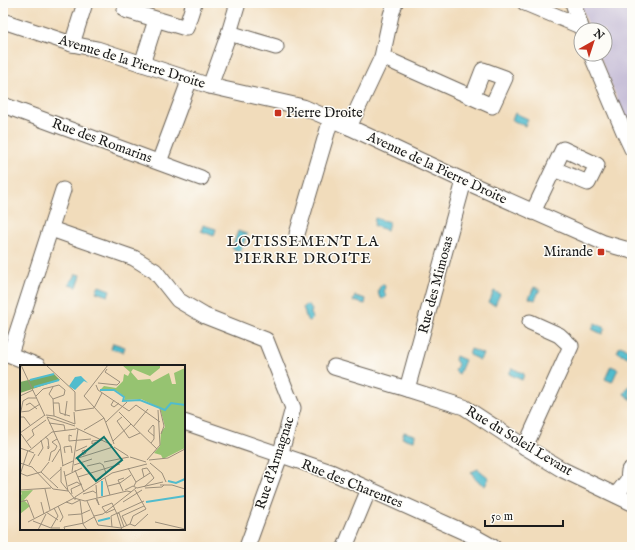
<svg xmlns="http://www.w3.org/2000/svg" width="635" height="550" font-family="'IM FELL English',serif">
<style>
.industrial{fill:#c8bfd8}
.water{fill:#51bccd;stroke:#366c74}
.lines{fill:none;stroke-linecap:round;stroke-linejoin:round}
.minor-casing{stroke:#675f54;stroke-width:17}
.minor{stroke:#fff;stroke-width:15}
.poi-dot{fill:#c8321e;stroke:#fdfcf7;stroke-width:1.5}
.labels{text-anchor:middle;dominant-baseline:central;stroke-width:3;stroke-linejoin:round;paint-order:stroke}
.street-label{font-size:14px;fill:#1c1c1c;stroke:#fdfcf7}
.poi-label{font-size:14px;fill:#1c1c1c;stroke:#fdfcf7;text-anchor:start}
.neighbourhood-label{font-size:15px;letter-spacing:1px;fill:#1c1c1c;stroke:#fdfcf7}
.inset-river{fill:none;stroke:#51bccd;stroke-width:2}
.inset-road{fill:none;stroke:#9c8f7b;stroke-width:1}
.view{fill:#0f766e;fill-opacity:0.15;stroke:#0f766e;stroke-width:2}
.inset-edge{fill:none;stroke:#1c1c1c;stroke-width:2}
</style>
<rect width="100%" height="100%" fill="#fdfcf7"/>
<filter id="ink" filterUnits="userSpaceOnUse"><feTurbulence type="fractalNoise" baseFrequency=".025" numOctaves="2"/><feDisplacementMap in="SourceGraphic" scale="8" xChannelSelector="R" yChannelSelector="G"/><feConvolveMatrix kernelMatrix="1 2 1 2 8 2 1 2 1" color-interpolation-filters="sRGB"/></filter>
<filter id="wash" filterUnits="userSpaceOnUse"><feTurbulence type="fractalNoise" baseFrequency=".012" numOctaves="4" result="noise"/><feDisplacementMap in="SourceGraphic" scale="16" xChannelSelector="R" yChannelSelector="G"/><feGaussianBlur stdDeviation="0.9" result="paint"/><feColorMatrix in="noise" values="0 0 0 0 0 0 0 0 0 0 0 0 0 0 0 0 0 1.4 0 .05"/><feComposite in="paint" operator="in"/></filter>
<g filter="url(#wash)">
<rect width="100%" height="100%" fill="#f1dcbb"/>
<path class="industrial" d="M580 3H632V137L599 54H605V30H590Z"/>
<g class="water">
<path d="M515 113 528 119 525 126 512 120Z"/>
<path d="M375 218 389 222 387 230 374 226Z"/>
<path d="M203 225 216 229 214 236 201 231Z"/>
<path d="M238 231 247 234 240 252 232 248Z"/>
<path d="M76 274 81 275 77 287 69 285 71 280 74 278Z"/>
<path d="M382 284 385 286 384 290 386 297 382 299 379 296 378 290Z"/>
<path d="M99 286 110 290 108 296 96 292Z"/>
<path d="M534 287 540 289 535 300 529 298Z"/>
<path d="M494 291 500 294 495 305 489 303Z"/>
<path d="M355 296 366 299 365 304 353 301Z"/>
<path d="M306 305 309 306 312 310 311 313 312 319 310 321 307 320 303 307Z"/>
<path d="M595 323 605 328 602 334 592 329Z"/>
<path d="M113 343 125 347 123 352 111 349Z"/>
<path d="M620 346 632 351 630 358 617 352Z"/>
<path d="M471 349 483 354 480 360 469 355Z"/>
<path d="M456 356 465 360 459 374 455 371 458 364 455 360Z"/>
<path d="M611 366 618 369 612 382 605 379Z"/>
<path d="M512 368 524 374 522 380 509 374Z"/>
<path d="M632 382 630 394 632 400 624 394Z"/>
<path d="M404 432 415 435 414 441 402 438Z"/>
<path d="M478 469 489 478 485 486 476 480 471 472Z"/>
</g>
</g>
<g filter="url(#ink)">
<g class="lines">
<defs>
<g id="minor">
<path d="M128 3 125 10 186 28 194 3"/>
<path d="M525 3 580 26"/>
<path d="M573 3 582 30"/>
<path d="M3 21 72 44 97 49 210 86 303 107 349 127 464 181 604 243 632 251"/>
<path d="M229 33 276 47"/>
<path d="M72 44 85 3"/>
<path d="M591 54 624 132 632 149"/>
<path d="M382 57 492 106 505 78 483 70 473 96"/>
<path d="M142 64 156 20"/>
<path d="M210 86 229 33 238 3"/>
<path d="M3 105 201 178"/>
<path d="M349 127 382 57 391 15 395 3"/>
<path d="M159 162 187 87V79"/>
<path d="M533 212 563 149 597 165 588 183 554 169"/>
<path d="M51 229 134 258 155 271 178 300 205 316 266 340 293 408 280 456 247 547"/>
<path d="M297 234 331 119"/>
<path d="M3 352 38 366"/>
<path d="M10 354 63 190"/>
<path d="M334 367 407 389 464 407 525 447 563 470 632 503"/>
<path d="M407 389 464 181"/>
<path d="M184 422 331 472 475 537 493 547"/>
<path d="M525 447 571 346 559 335 530 322"/>
<path d="M616 495 628 480 629 470"/>
<path d="M345 547 369 489"/>
</g>
</defs>
<use href="#minor" class="minor-casing"/>
<use href="#minor" class="minor"/>
</g>
</g>
<g class="poi-dot">
<rect x="274" y="109" width="8" height="8" rx="2"/>
<rect x="597" y="248" width="8" height="8" rx="2"/>
</g>
<g class="labels">
<g class="street-label">
<text transform="translate(132 62) rotate(17)">Avenue de la Pierre Droite</text>
<text transform="translate(102 141) rotate(20)">Rue des Romarins</text>
<text transform="translate(437 168) rotate(25)">Avenue de la Pierre Droite</text>
<text transform="translate(436 285) rotate(-75)">Rue des Mimosas</text>
<text transform="translate(519 441) rotate(31)">Rue du Soleil Levant</text>
<text transform="translate(275 463) rotate(-72)">Rue d'Armagnac</text>
<text transform="translate(352 484) rotate(22)">Rue des Charentes</text>
</g>
<g class="poi-label">
<text x="286" y="113">Pierre Droite</text>
<text x="593" y="252" text-anchor="end">Mirande</text>
</g>
<g class="neighbourhood-label">
<text x="303" y="241">LOTISSEMENT LA<tspan x="303" dy="17">PIERRE DROITE</tspan></text>
</g>
</g>
<g transform="translate(20 365)">
<rect width="165" height="165" fill="#f1dcbb"/>
<path d="M102 0H140V3L130 11 113 4 111 7 118 15 130 14 132 17 149 8 152 19H156L154 8 165 3V83L143 94 141 90 134 88 140 81 141 67 145 62 140 43 121 34 104 35 105 32 97 26 81 24 84 21 96 23 103 16 104 9 108 11 110 7ZM13 125 4 135 10 141 0 149V128L2 130 1 126Z" fill="#96c371"/>
<path d="M34 9 40 15 0 28V17Z" fill="#78a963"/>
<path d="M61 11 68 18 64 16 55 25 49 21 55 12Z" fill="#51bccd"/>
<path class="inset-river" d="M10 15 34 9M14 22 39 15M80 25H94L104 32 103 36 120 35 145 45 151 38 165 40M82 116V131M148 116 156 118 165 114M126 137 165 131M78 156 90 153"/>
<path class="inset-road" d="M1 0 25 51M26 0 55 27M88 0 64 31 84 53 94 79M78 18 97 20 100 17 85 7 87 4M76 20 78 25 109 46 116 40 140 57M55 27V46M0 31 13 25M16 31 23 24 39 20 45 25 44 30M33 34 29 29 33 22M94 35 91 40 94 42 99 38M33 38H39L40 48 50 51M6 40 10 38 17 44M140 44 144 61 141 69M1 46 3 36 8 33H17M55 46 74 43 82 28M0 47 9 46 20 39M26 50 34 51 55 59 54 47M34 51 33 34 44 30M45 51 47 36M0 52H4L10 60M27 52 40 80 43 101M27 52 55 61M102 52 97 56 109 73 120 68M86 57 107 37M29 58 44 60 45 65M111 59 137 84M113 62 128 44M56 63 92 80M64 65 84 53M0 68 25 50M1 69 11 83M52 71 49 70V76L71 74M25 72 28 74 29 83 28 84V81M93 76 111 59 99 47M6 77 14 70 12 65 26 55M76 77 72 79V76L82 75M131 78 134 74V61L133 60 128 66 134 71M94 82 108 91M0 83 14 88M35 85 37 81 32 77 37 74M65 85 66 88 63 90 62 86ZM9 86 32 67 56 64M56 86 67 81M45 88 44 82 51 81 52 88M18 91 23 83 21 75M110 92 126 97M55 94 93 82M127 95 140 80 138 45M129 95 148 93 165 84M29 96 31 87 35 85M32 97 40 84M84 97 109 92M0 98 12 102 33 124 48 126 44 106M130 98 142 108 146 117M9 100 15 89M54 100 72 94M42 101 53 96M67 101 80 98 83 100 86 108 80 113 82 115M41 102V117L54 133M108 103 116 117 114 121M55 105 64 127M21 107 38 123M21 107 29 97M52 107 58 64M0 108 7 111 21 107M0 110 8 85M45 111 62 103M58 112 100 99M124 112 122 104 127 103 134 113 124 122M85 113 90 130M30 114 41 104M116 117 130 108M76 120 77 133M140 120H152L165 124M48 121 57 117 61 120M88 121 100 118 111 110M125 123 142 122 144 120M25 124 30 145M0 125 31 123M105 125 113 121 117 123 143 117M103 126 98 115 104 113M52 129 51 124 62 119M63 129 73 126 76 128M76 134 79 140 77 134M55 135V132L92 108 127 99M67 136 78 160 101 163 110 159 113 151 126 144 115 125M0 137 7 135 14 153M21 137 24 149M46 137 52 139 60 135 63 159 67 165M103 137 122 125M38 141 43 152 40 157M95 144 86 148 82 142 92 138 97 149 102 165M26 147 38 155M97 149 99 148 104 162M48 150 61 149 70 145M74 151 83 149 111 127M13 156 31 163H40M8 157 54 133 65 136 107 126 111 127 116 123M135 157 165 164M110 159 115 161 128 149M107 161 102 151 124 141M92 162 91 151 124 136M31 163 38 151 34 143M18 165 26 149M45 165 44 162 64 158 74 152"/>
<path class="view" d="M84 72 102 95 76 116 57 93Z"/>
<rect width="165" height="165" class="inset-edge"/>
</g>
<rect width="635" height="550" fill="none" stroke="#fdfcf7" stroke-width="16"/>
<g transform="translate(593 42) rotate(39)"><circle r="19" fill="#fdfcf7" stroke="#a3a29f"/>
<path d="M0-3L7 15L0 10L-7 15Z" fill="#c8321e"/>
<text y="-6" font-size="11" font-weight="bold" text-anchor="middle" fill="#1c1c1c">N</text>
</g>
<path d="M485 520v6h78v-6" fill="none" stroke="#1c1c1c" stroke-width="2"/>
<text x="491" y="520" font-size="12" fill="#1c1c1c" stroke="#fdfcf7" stroke-width="3" paint-order="stroke">50 m</text>
</svg>
